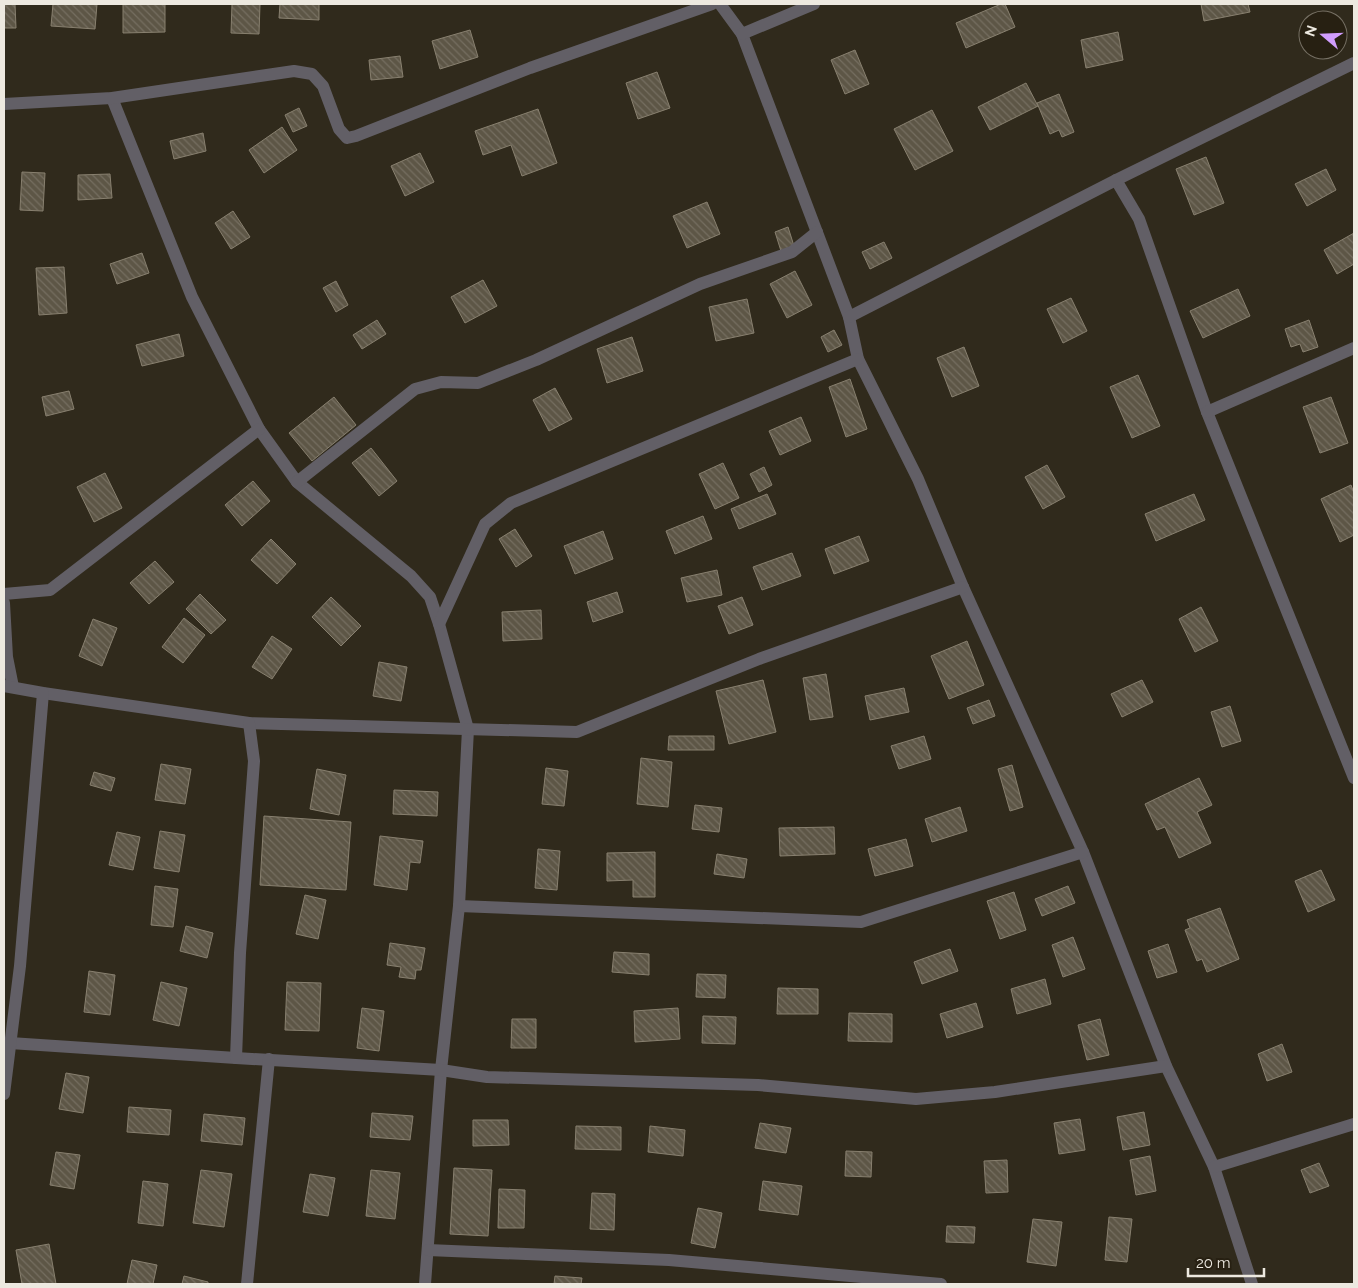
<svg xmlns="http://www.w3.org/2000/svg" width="1358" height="1288" font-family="Raleway,sans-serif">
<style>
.building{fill:url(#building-back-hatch);stroke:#88806f}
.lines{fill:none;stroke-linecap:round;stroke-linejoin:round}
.street{stroke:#625f66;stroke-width:12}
</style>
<defs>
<pattern id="building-back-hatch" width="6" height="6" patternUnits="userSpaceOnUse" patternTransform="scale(1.25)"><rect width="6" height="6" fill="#5d5646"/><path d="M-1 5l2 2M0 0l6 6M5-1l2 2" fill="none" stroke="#756e60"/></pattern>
</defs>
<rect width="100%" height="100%" fill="#302a1c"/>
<g class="building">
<path d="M4 4H15L16 28H4Z"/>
<path d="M53 4H97L95 29 51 26Z"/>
<path d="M123 4H165V32L123 33Z"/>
<path d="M232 4H260L259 34 231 33Z"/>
<path d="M280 4H319V20L279 18Z"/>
<path d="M1001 4H1005L1015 27 966 48 956 23Z"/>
<path d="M1201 4H1248L1250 12 1204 21Z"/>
<path d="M470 30 478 57 440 69 432 41Z"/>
<path d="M1118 32 1123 60 1086 68 1081 40Z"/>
<path d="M855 50 869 84 845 94 831 60Z"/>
<path d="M400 56 403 77 371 80 369 60Z"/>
<path d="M657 72 670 108 638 119 626 83Z"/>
<path d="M1026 83 1038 106 990 130 978 107Z"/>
<path d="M1059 94 1074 132 1062 137 1059 130 1050 134 1037 103Z"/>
<path d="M299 108 307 126 293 132 285 115Z"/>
<path d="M538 109 557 163 522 176 511 145 483 155 475 131Z"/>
<path d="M932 110 953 151 915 170 894 129Z"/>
<path d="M282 127 297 150 264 173 249 150Z"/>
<path d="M203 133 206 151 174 159 170 141Z"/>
<path d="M420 153 434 182 405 196 391 166Z"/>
<path d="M1206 157 1224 203 1194 215 1176 169Z"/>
<path d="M1326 169 1336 190 1307 206 1295 184Z"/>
<path d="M22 172 45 173 43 211 20 210Z"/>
<path d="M110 174 112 198 78 200V175Z"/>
<path d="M707 202 720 234 687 248 673 216Z"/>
<path d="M233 211 250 237 231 249 215 223Z"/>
<path d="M788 227 794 246 781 251 775 232Z"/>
<path d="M1354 233V264L1337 274 1324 250Z"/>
<path d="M884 242 892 258 870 269 862 252Z"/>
<path d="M142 253 149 273 117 284 110 264Z"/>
<path d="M64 267 67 313 39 315 36 268Z"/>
<path d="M795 271 812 305 787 318 770 284Z"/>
<path d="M483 280 497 306 465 323 451 297Z"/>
<path d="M336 281 348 305 336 312 323 288Z"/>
<path d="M1238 289 1250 316 1203 338 1190 311Z"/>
<path d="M1071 298 1087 331 1063 343 1047 309Z"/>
<path d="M747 299 754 333 716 341 709 307Z"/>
<path d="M377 320 386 334 362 349 353 335Z"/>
<path d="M1309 320 1318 347 1303 352 1300 344 1291 347 1285 329Z"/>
<path d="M834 330 842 345 828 352 821 337Z"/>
<path d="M179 334 184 356 142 366 136 345Z"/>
<path d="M632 337 643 371 607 383 597 349Z"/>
<path d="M964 347 979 386 952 397 937 358Z"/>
<path d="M1138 375 1160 426 1132 438 1110 387Z"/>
<path d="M850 379 867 429 846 437 829 387Z"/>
<path d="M555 388 572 419 549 431 533 400Z"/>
<path d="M69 391 74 409 46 416 42 397Z"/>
<path d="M334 397 356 425 312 461 289 433Z"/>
<path d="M1331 397 1348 443 1320 453 1303 407Z"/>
<path d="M801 417 811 441 780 455 769 431Z"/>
<path d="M371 448 397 481 379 496 352 463Z"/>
<path d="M723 463 739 498 715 509 699 474Z"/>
<path d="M1047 465 1065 497 1043 509 1025 477Z"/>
<path d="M764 467 772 485 759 492 750 474Z"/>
<path d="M105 473 122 508 94 522 77 487Z"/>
<path d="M253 481 270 501 242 526 225 505Z"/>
<path d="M1351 485 1354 493V535L1340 542 1321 499Z"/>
<path d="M767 494 776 514 739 529 731 509Z"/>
<path d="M1194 494 1205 520 1156 541 1145 514Z"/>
<path d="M703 516 712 539 675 554 666 531Z"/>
<path d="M515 529 532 556 516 567 499 539Z"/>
<path d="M603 531 613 559 575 574 564 546Z"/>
<path d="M859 536 869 561 834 574 825 549Z"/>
<path d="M271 539 296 564 277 584 251 560Z"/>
<path d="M792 553 801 576 762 590 753 567Z"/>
<path d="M155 561 174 582 149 604 130 583Z"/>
<path d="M717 570 722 595 687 602 681 578Z"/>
<path d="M617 592 623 612 593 622 587 602Z"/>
<path d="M200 594 226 620 211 634 186 609Z"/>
<path d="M331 597 361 626 341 646 312 617Z"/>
<path d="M742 597 753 625 729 634 718 606Z"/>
<path d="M1201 607 1218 641 1195 652 1179 619Z"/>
<path d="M541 610 542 639 503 641 502 612Z"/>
<path d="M184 618 205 635 183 663 162 647Z"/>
<path d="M93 619 117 628 102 666 79 656Z"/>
<path d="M272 636 292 649 272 679 252 667Z"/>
<path d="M967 641 984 685 949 699 931 656Z"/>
<path d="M379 662 407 667 401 701 373 696Z"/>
<path d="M826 674 833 717 810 720 803 678Z"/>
<path d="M763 680 776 732 729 744 716 691Z"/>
<path d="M1142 680 1153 702 1122 717 1111 694Z"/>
<path d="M904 688 909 712 870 720 865 696Z"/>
<path d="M989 700 995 716 973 724 967 708Z"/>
<path d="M1230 706 1241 741 1222 747 1211 712Z"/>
<path d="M669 736H714V750H668Z"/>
<path d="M924 736 931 759 899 769 891 746Z"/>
<path d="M641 758 672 762 668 807 637 804Z"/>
<path d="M161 764 191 769 185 804 155 800Z"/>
<path d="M1012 765 1023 807 1010 811 998 769Z"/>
<path d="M546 768 568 771 564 806 542 804Z"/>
<path d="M317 769 346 775 339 815 310 809Z"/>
<path d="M94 772 115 778 111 791 90 785Z"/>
<path d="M1199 778 1212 805 1197 812 1211 843 1179 858 1165 827 1157 830 1145 804Z"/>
<path d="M394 790 438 792 437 816 393 814Z"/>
<path d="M695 805 722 808 719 832 692 829Z"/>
<path d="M960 807 967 831 932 842 925 819Z"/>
<path d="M264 816 351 822 346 890 260 885Z"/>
<path d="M834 827 835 854 780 856 779 828Z"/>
<path d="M160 831 185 835 179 872 154 868Z"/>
<path d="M117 832 140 837 133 870 109 865Z"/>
<path d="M380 836 423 841 420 863 410 862 407 890 374 885Z"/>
<path d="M906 839 913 866 875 876 868 849Z"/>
<path d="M538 849 560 851 557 890 535 888Z"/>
<path d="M655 852V897H633V880L607 881V853Z"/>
<path d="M717 854 747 859 744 878 714 874Z"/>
<path d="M1321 870 1335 900 1308 912 1295 881Z"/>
<path d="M155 886 178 889 173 927 151 925Z"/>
<path d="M1068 886 1075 903 1042 916 1035 899Z"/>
<path d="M1014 892 1026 930 1000 939 987 901Z"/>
<path d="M305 895 326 900 318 939 296 934Z"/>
<path d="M1220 908 1239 959 1207 972 1202 959 1197 961 1185 930 1190 928 1187 920Z"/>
<path d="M186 926 213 933 207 958 180 951Z"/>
<path d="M1073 937 1085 969 1063 977 1052 945Z"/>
<path d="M390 943 425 948 421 970H416L415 979 399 977 401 967 387 965Z"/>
<path d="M1168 944 1177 972 1157 978 1148 951Z"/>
<path d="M950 949 958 971 922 984 914 962Z"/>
<path d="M614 952 649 954V975L612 972Z"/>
<path d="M89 971 115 975 110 1015 84 1012Z"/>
<path d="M697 974 726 975 725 998 696 997Z"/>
<path d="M1045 979 1051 1004 1017 1014 1011 989Z"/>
<path d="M161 982 187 988 179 1026 153 1020Z"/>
<path d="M287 982 321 983 319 1031 285 1030Z"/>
<path d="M778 988 818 989V1014H777Z"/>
<path d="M976 1003 983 1027 947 1038 940 1014Z"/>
<path d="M362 1008 384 1011 379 1051 357 1048Z"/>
<path d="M678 1008 680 1039 635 1042 634 1011Z"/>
<path d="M849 1013 892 1014V1042L848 1041Z"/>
<path d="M703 1016 736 1017 735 1044 702 1043Z"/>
<path d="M512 1019H536V1048H511Z"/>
<path d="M1100 1019 1109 1055 1087 1060 1078 1025Z"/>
<path d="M1282 1044 1292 1072 1267 1081 1258 1054Z"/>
<path d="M66 1073 89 1077 83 1113 59 1109Z"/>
<path d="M129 1107 171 1110 169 1135 127 1132Z"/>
<path d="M1144 1112 1150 1145 1123 1150 1117 1117Z"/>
<path d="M372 1113 413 1116 410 1140 370 1137Z"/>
<path d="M204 1114 245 1118 242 1145 201 1141Z"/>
<path d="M1080 1119 1085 1150 1059 1154 1054 1123Z"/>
<path d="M473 1120H508L509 1145 473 1146Z"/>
<path d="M760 1123 791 1128 786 1153 755 1148Z"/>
<path d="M576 1126 621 1127V1150L575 1149Z"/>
<path d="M650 1126 685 1130 683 1156 648 1152Z"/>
<path d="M846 1151 872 1152 871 1177 845 1176Z"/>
<path d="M56 1152 80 1155 74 1189 50 1185Z"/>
<path d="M1150 1156 1156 1191 1136 1195 1130 1160Z"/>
<path d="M1007 1160 1008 1192 986 1193 984 1161Z"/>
<path d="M1319 1163 1329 1186 1310 1193 1301 1170Z"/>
<path d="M454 1168 492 1170 488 1236 450 1234Z"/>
<path d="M201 1170 232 1174 224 1227 193 1223Z"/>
<path d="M371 1170 400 1173 395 1219 366 1216Z"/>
<path d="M310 1174 335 1178 328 1216 303 1212Z"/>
<path d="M143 1181 168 1184 163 1226 138 1223Z"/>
<path d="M763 1181 802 1186 798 1215 759 1210Z"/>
<path d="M499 1189 525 1190 524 1228H498Z"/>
<path d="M592 1193 615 1194 614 1230 590 1229Z"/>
<path d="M698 1208 722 1213 715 1248 691 1243Z"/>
<path d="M1109 1217 1132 1219 1127 1262 1105 1260Z"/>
<path d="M1033 1219 1062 1222 1056 1266 1027 1262Z"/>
<path d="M947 1226 975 1227 974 1243 946 1242Z"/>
<path d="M49 1244 56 1284H22L16 1250Z"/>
<path d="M132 1260 157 1265 153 1284H127Z"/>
<path d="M184 1276 208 1282V1284H182Z"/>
<path d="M555 1276 582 1278 581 1284H554Z"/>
</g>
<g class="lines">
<g class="street">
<path d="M720 4 742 34 849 317 858 359 918 479 963 587 1083 852 1166 1066 1214 1167 1252 1284"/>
<path d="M742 34 814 4"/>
<path d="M112 98 192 297 259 429 297 482 411 576 430 597 439 624 468 729 459 906 441 1070 425 1284"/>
<path d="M4 104 112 98 294 71 312 74 323 86 339 129 347 138 356 136 530 68 712 4"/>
<path d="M1116 180 1139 219 1207 412 1354 778"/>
<path d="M849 317 1116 180 1354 63"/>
<path d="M1207 412 1354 348"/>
<path d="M297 482 415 389 441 382 478 383 536 360 700 284 792 252 817 232"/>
<path d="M4 594 50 590 259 429"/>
<path d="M4 603 7 657 13 687"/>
<path d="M439 624 485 524 511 503 858 359"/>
<path d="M4 686 43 693 249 723 577 732 759 659 963 587"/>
<path d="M459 906 861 922 1083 852"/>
<path d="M10 1043 236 1058 441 1070 487 1077 758 1085 916 1099 995 1092 1166 1066"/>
<path d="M236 1058 240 953 254 761 249 723"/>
<path d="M4 1094 20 966 43 693"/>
<path d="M1214 1167 1354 1124"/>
<path d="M428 1250 669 1260 941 1284"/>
<path d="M247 1284 269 1059"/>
</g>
</g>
<rect width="1358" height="1288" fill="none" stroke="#ede9e0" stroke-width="10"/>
<g transform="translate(1323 35) rotate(289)"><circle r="24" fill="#272012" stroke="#767064"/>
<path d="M0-4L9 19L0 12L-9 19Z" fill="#d19dfe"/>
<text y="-8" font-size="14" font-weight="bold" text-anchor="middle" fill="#ede9e0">N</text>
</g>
<path d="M1188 1268v8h76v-8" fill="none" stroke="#ede9e0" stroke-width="2.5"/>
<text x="1196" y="1268" font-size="15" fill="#ede9e0" stroke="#272012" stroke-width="4" paint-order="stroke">20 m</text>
</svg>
